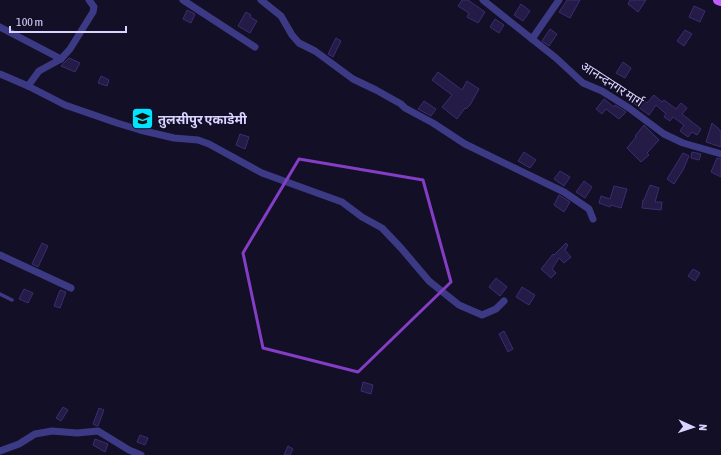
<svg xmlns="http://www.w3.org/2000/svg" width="721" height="455" font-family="'Asap Condensed','Noto Sans Devanagari',sans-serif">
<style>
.building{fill:#241b47;stroke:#3b2d73}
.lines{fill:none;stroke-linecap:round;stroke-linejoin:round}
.service{stroke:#3d3a85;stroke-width:3.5}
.minor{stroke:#3d3a85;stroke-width:7}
.primary{stroke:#c25bff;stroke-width:10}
.marked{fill:none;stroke:#843dc5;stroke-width:3;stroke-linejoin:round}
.labels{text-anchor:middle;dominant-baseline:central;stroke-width:3;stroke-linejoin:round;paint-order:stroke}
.street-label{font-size:13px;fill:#d9d4ff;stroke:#130f26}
.poi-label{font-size:13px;font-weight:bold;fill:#d9d4ff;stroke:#130f26;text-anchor:start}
</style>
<rect width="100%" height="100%" fill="#130f26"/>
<g class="building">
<path d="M462 0H468L485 12 478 23 467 17 469 13 458 6Z"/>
<path d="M567 0H580L570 18 559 12Z"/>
<path d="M630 0H646L638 12 628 4Z"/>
<path d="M521 4 530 11 523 21 514 15Z"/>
<path d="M694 6 705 11 700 22 689 17Z"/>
<path d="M187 10 195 14 191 23 183 19Z"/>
<path d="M246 12 251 15 250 17 257 21 250 33 238 26Z"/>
<path d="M495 19 504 25 499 33 490 27Z"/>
<path d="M550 29 557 34 549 46 542 41Z"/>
<path d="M685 30 692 34 684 46 677 41Z"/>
<path d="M336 38 341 41 333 57 328 54Z"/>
<path d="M69 58 80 63 75 72 61 66Z"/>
<path d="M623 62 631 68 625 78 616 73Z"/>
<path d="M438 72 462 90 467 81 479 89 470 105 466 109 465 108 457 119 442 107 452 95 432 80Z"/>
<path d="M101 76 109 80 107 86 98 83Z"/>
<path d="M635 94 644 103 645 101 647 103 654 95 662 102 664 100 676 109 681 103 687 108 682 114 701 129 697 135 692 132 688 137 680 131 684 125 673 117 670 121 664 117 666 114 656 105 649 115 637 106 630 99Z"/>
<path d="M604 99 614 107 615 105 626 112 619 119 606 109 602 114 596 109Z"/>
<path d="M424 101 436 109 431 116 418 109Z"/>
<path d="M712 123 719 129V130L721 131V147L706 142Z"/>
<path d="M644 125 659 140 647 153 649 155 641 162 627 148 636 137 635 136Z"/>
<path d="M240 134 249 137 245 149 236 145Z"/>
<path d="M524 152 536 160 530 168 518 161Z"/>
<path d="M692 152 701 154 699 160 691 158Z"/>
<path d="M683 153 689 156 683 170 674 184 667 179Z"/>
<path d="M717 158 721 159V177L711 172Z"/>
<path d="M560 171 570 177 564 186 554 179Z"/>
<path d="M584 181 592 187 585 198 576 192Z"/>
<path d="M650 185 659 188 655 202H662L661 210 642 208 643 200H644Z"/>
<path d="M614 186 627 189 621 208 611 205 610 207 599 203 601 196 610 199Z"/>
<path d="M559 195 570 202 564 212 554 205Z"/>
<path d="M42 243 48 246 38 267 32 264Z"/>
<path d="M566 243 568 245 565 250 571 257 564 263 559 258 552 269 556 273 551 278 541 269 553 254 554 255Z"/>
<path d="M693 269 700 273 695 281 688 276Z"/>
<path d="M496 278 507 287 500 296 489 287Z"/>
<path d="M522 287 535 295 529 305 516 297Z"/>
<path d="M24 289 33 293 28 303 19 299Z"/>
<path d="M60 290 66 292 60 308 54 306Z"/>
<path d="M504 331 513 349 508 352 499 334Z"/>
<path d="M363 382 373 385 371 394 361 391Z"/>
<path d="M63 407 68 410 61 421 56 418Z"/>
<path d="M99 408 104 410 98 426H97L93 424Z"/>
<path d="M140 435 148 438 145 445 137 442Z"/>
<path d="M95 439 108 444 105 452 93 445Z"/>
<path d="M288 446 293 449 290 455H284Z"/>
</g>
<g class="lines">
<path class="service" d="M0 294 12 300"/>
<g class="minor">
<path d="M183 0 255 47"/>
<path d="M261 0 281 16 292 35 299 43 315 51 353 79 376 90 401 104 405 108 433 123 465 144 564 192 589 209 593 219"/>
<path d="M483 0 556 58 583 83 602 91 629 108 664 134 683 143 721 154"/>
<path d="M0 27 61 59"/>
<path d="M532 39 559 0"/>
<path d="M0 74 28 86 65 105 117 123 140 130 174 138 198 140 209 144 262 173 342 202 362 217 382 228 401 248 429 281 459 305 482 315 496 309 504 301"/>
<path d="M28 86 39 71 61 59 70 49 93 12 94 7 89 0"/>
<path d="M0 255 71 288"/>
<path d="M0 451 19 444 35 434 52 431 77 433 98 431 129 450 141 455"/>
</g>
<path class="primary" d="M718 0 721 1"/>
</g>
<path class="marked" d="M299 159 423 180 451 282 358 372 263 348 243 253Z"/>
<defs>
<symbol id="school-square" viewBox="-11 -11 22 22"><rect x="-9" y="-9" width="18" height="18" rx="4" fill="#00e5ff" stroke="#130f26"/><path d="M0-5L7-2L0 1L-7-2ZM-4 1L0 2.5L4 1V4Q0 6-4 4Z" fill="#111"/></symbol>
</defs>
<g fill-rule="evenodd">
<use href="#school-square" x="130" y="106" width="25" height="25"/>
</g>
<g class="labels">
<g class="street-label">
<text transform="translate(612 84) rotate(33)">आनन्दनगर मार्ग</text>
</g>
<g class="poi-label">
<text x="158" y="119">तुलसीपुर एकाडेमी</text>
</g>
</g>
<g transform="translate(693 427) rotate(93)" stroke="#130f26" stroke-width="3" paint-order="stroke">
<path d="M0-3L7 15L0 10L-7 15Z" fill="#d9d4ff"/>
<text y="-6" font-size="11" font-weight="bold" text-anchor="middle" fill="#d9d4ff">N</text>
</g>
<path d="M10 26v6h116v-6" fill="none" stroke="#d9d4ff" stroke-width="2"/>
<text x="16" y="26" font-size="12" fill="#d9d4ff" stroke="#130f26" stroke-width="3" paint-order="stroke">100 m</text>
</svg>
